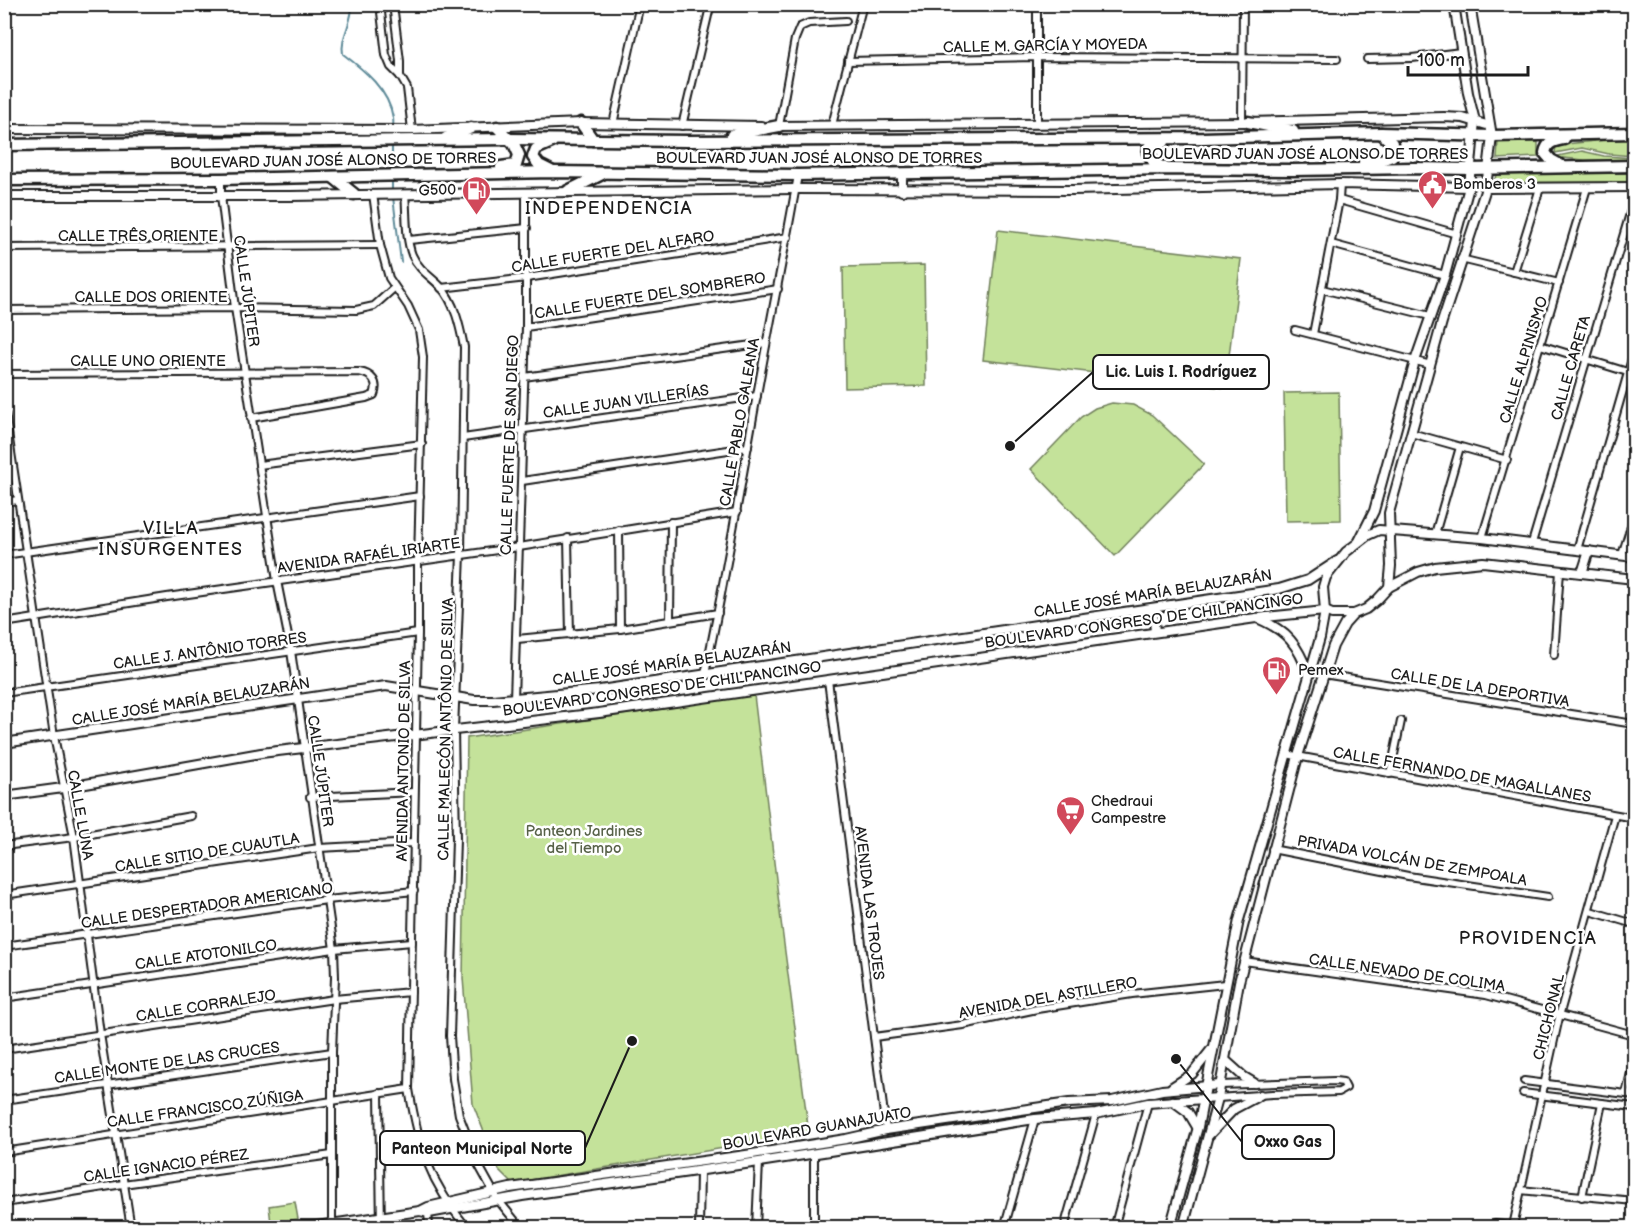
<svg xmlns="http://www.w3.org/2000/svg" width="1639" height="1232" font-family="'Balsamiq Sans',sans-serif">
<style>
.green{fill:#c4e29a;stroke:#707f5b;stroke-width:1.5}
.lines{fill:none;stroke-linecap:round;stroke-linejoin:round}
.stream{stroke:#5f8b99;stroke-width:2}
.minor-casing{stroke:#1c1c1c;stroke-width:10}
.tertiary-casing{stroke:#1c1c1c;stroke-width:12}
.primary-casing{stroke:#1c1c1c;stroke-width:15}
.minor{stroke:#fff;stroke-width:6}
.tertiary{stroke:#fff;stroke-width:8}
.primary{stroke:#fff;stroke-width:10}
.labels{text-anchor:middle;dominant-baseline:central;stroke-width:5;stroke-linejoin:round;paint-order:stroke}
.street-label{font-size:15px;fill:#1c1c1c;stroke:#fff}
.poi-label{font-size:15px;fill:#1c1c1c;stroke:#fff;text-anchor:start}
.park-label{font-size:15px;fill:#576148;stroke:#fff}
.quarter-label{font-size:18px;letter-spacing:1.5px;fill:#1c1c1c;stroke:#fff}
.leader{fill:none;stroke:#1c1c1c;stroke-width:2}
.callout-dot{fill:#1c1c1c;stroke:#fff;stroke-width:2}
.callout{fill:#fff;stroke:#1c1c1c;stroke-width:2}
.callout-label{font-size:16px;text-anchor:middle;font-weight:bold;fill:#1c1c1c}
</style>
<rect width="100%" height="100%" fill="#fff"/>
<filter id="ink" filterUnits="userSpaceOnUse"><feTurbulence type="fractalNoise" baseFrequency=".0167" numOctaves="2"/><feDisplacementMap in="SourceGraphic" scale="12" xChannelSelector="R" yChannelSelector="G"/><feConvolveMatrix kernelMatrix="1 2 1 2 8 2 1 2 1" color-interpolation-filters="sRGB"/></filter>
<g filter="url(#ink)">
<g class="green">
<path d="M1625 138H1634V156L1609 154 1582 148 1555 153 1556 145Z"/>
<path d="M1498 141 1538 142V157L1497 159Z"/>
<path d="M1582 151 1604 156 1634 158V161L1584 160 1553 157Z"/>
<path d="M1631 173 1634 175V183L1494 184 1496 174Z"/>
<path d="M998 230 1241 259 1225 388 983 360Z"/>
<path d="M924 265 926 386 845 388 843 267Z"/>
<path d="M1339 392 1341 520 1286 521 1284 393Z"/>
<path d="M1112 403 1133 405 1152 415 1204 464 1115 556 1031 469 1081 417 1095 408Z"/>
<path d="M754 695 782 929 809 1134 512 1183 499 1170 473 1104 463 978 467 738Z"/>
<path d="M295 1202 298 1219 271 1223 269 1206Z"/>
</g>
<g class="lines">
<g class="stream">
<path d="M352 4C353 23 340 36 343 54 364 70 389 90 393 118 394 124 393 131 392 137"/>
<path d="M392 173V143"/>
<path d="M392 179V191"/>
<path d="M393 197 401 262"/>
</g>
<defs>
<g id="minor">
<path d="M380 4 386 55 391 67 400 76 407 88 412 130"/>
<path d="M393 4 400 61V76"/>
<path d="M1037 4V122"/>
<path d="M863 5 881 4"/>
<path d="M1367 59 1412 58 1461 52"/>
<path d="M848 61 1037 57 1337 59"/>
<path d="M1242 121 1243 4"/>
<path d="M613 124 640 4"/>
<path d="M832 125 863 4"/>
<path d="M682 126 710 7"/>
<path d="M779 126 795 39 800 27 809 23 846 21"/>
<path d="M221 179V196L235 308 277 581 291 651 334 949 335 977 332 1052V1227"/>
<path d="M373 194 380 245 389 278 408 306 419 330 423 357 418 561V633L409 1089C419 1148 429 1181 467 1228"/>
<path d="M405 194C407 213 405 237 412 255 418 269 430 276 440 286 455 302 460 327 464 347L461 554 454 730 456 839 450 1036 453 1079 459 1115 478 1164 498 1200 521 1228"/>
<path d="M1339 200 1457 234"/>
<path d="M409 240 527 228"/>
<path d="M1331 244 1445 275"/>
<path d="M4 248 380 245"/>
<path d="M1461 259 1559 283"/>
<path d="M1514 272 1540 188"/>
<path d="M441 288 527 278 788 237"/>
<path d="M1322 289 1430 316"/>
<path d="M4 310 235 308 356 310 374 306 394 288"/>
<path d="M526 327 778 289"/>
<path d="M1295 330 1431 365"/>
<path d="M1313 334 1339 200 1340 184"/>
<path d="M1540 345 1634 374"/>
<path d="M4 374 359 372C372 374 379 382 374 395L366 398 251 418"/>
<path d="M524 377 766 343"/>
<path d="M4 406 54 736 74 837 100 1034 131 1228"/>
<path d="M1411 433 1507 460"/>
<path d="M463 438 757 396"/>
<path d="M259 465 422 444"/>
<path d="M522 481 748 447"/>
<path d="M4 502 18 500"/>
<path d="M619 530 620 629"/>
<path d="M1435 534 1460 447"/>
<path d="M568 538 570 635"/>
<path d="M1482 538 1587 188"/>
<path d="M1532 543 1634 200"/>
<path d="M1577 550 1634 352"/>
<path d="M4 555 420 496"/>
<path d="M1622 555 1634 517"/>
<path d="M670 620 671 522"/>
<path d="M4 623 167 597 519 547 737 512"/>
<path d="M517 639 620 629 718 613"/>
<path d="M1554 655 1560 571"/>
<path d="M705 674C725 582 740 488 757 395 770 322 785 249 798 175"/>
<path d="M1323 674 1634 724"/>
<path d="M828 680 886 1130"/>
<path d="M4 693 418 633"/>
<path d="M514 699 526 327V192"/>
<path d="M1286 754 1634 818"/>
<path d="M1390 774 1401 721"/>
<path d="M310 797 414 792"/>
<path d="M4 846 74 837 191 816"/>
<path d="M1272 849 1408 876 1548 897"/>
<path d="M4 895 319 848 414 843"/>
<path d="M1590 911 1634 924"/>
<path d="M4 946 327 900 414 891"/>
<path d="M1244 961 1486 995 1634 1035"/>
<path d="M4 998 334 949 412 942"/>
<path d="M874 1037 963 1025 1037 1009 1132 994 1225 984"/>
<path d="M4 1049 334 999 411 992"/>
<path d="M1524 1081 1634 1095"/>
<path d="M379 1093 381 1228"/>
<path d="M1523 1093 1634 1107"/>
<path d="M1626 1094 1634 1060"/>
<path d="M1218 1098 1272 1094 1339 1092 1346 1088 1343 1082 1335 1081 1220 1085"/>
<path d="M4 1100 332 1052"/>
<path d="M4 1152 409 1089"/>
<path d="M1520 1190 1634 1201"/>
<path d="M1582 1197 1602 1103"/>
<path d="M4 1203 123 1184 332 1155"/>
<path d="M428 1210 429 1228"/>
<path d="M1495 1224 1528 1228"/>
<path d="M1513 1226 1560 1013 1615 815"/>
<path d="M699 1228 700 1171"/>
<path d="M756 1228 759 1162"/>
<path d="M814 1228V1153"/>
<path d="M1004 1228 1035 1119"/>
<path d="M1064 1228 1096 1114"/>
<path d="M1114 1228 1148 1103"/>
</g>
<g id="tertiary">
<path d="M776 126 1248 122 1444 117 1463 118 1490 126"/>
<path d="M4 129 412 130 581 123 761 126"/>
<path d="M902 173V191"/>
<path d="M1486 188 1634 187"/>
<path d="M4 196H290L795 189 1073 190 1340 184 1469 187"/>
<path d="M1359 541 1374 511 1415 361 1445 275 1469 187 1475 121 1468 93 1454 4"/>
<path d="M1582 573 1589 551"/>
<path d="M1389 587 1418 572 1435 567 1483 562 1634 579"/>
<path d="M1153 609 1155 632"/>
<path d="M1257 618C1288 631 1298 645 1309 675"/>
<path d="M4 743 386 686 474 700H493L600 690 1279 589 1308 580 1337 561"/>
<path d="M4 796 63 788 261 753 599 713 1256 618 1325 611 1332 614H1354L1366 609 1377 600 1389 587 1391 566 1389 513 1442 322 1486 188 1492 136 1470 4"/>
<path d="M1225 1060 1244 1077 1254 1083"/>
<path d="M1172 1087 1192 1074 1211 1050"/>
<path d="M1173 1101 1188 1112 1197 1127"/>
<path d="M1209 1135 1234 1109 1260 1095"/>
<path d="M420 1211 429 1213 522 1196 759 1162 1035 1119 1096 1114 1148 1103 1218 1098"/>
<path d="M303 1228 420 1211 428 1207 510 1188 746 1155 846 1139 886 1130 1028 1109 1069 1103 1112 1101 1162 1090 1220 1085"/>
<path d="M1170 1228 1198 1127 1239 920 1320 638 1325 611 1323 587 1326 577 1346 552 1368 535 1379 530 1482 538 1634 557"/>
<path d="M1183 1228 1218 1098 1239 982 1298 756 1333 646 1345 624 1354 614"/>
</g>
<g id="primary">
<path d="M1248 122 1293 131"/>
<path d="M581 123 593 140"/>
<path d="M497 127 514 144 519 155 516 165 501 167"/>
<path d="M732 135 779 126"/>
<path d="M446 138 471 128"/>
<path d="M1164 142 1150 145 1148 153 1155 164 1165 168"/>
<path d="M4 145 508 139 687 141 1203 138 1381 133 1492 136 1634 133"/>
<path d="M1364 162 1378 161 1392 156V143L1381 133"/>
<path d="M1562 166 1551 160 1545 153C1547 142 1554 141 1564 139"/>
<path d="M551 171 539 165 533 157 536 149 552 142"/>
<path d="M333 177 354 194"/>
<path d="M4 180 221 179 554 172 798 175 1171 169 1292 170 1414 168 1471 169 1634 166"/>
<path d="M568 191 602 174"/>
</g>
</defs>
<use href="#minor" class="minor-casing"/>
<use href="#tertiary" class="tertiary-casing"/>
<use href="#primary" class="primary-casing"/>
<use href="#minor" class="minor"/>
<use href="#tertiary" class="tertiary"/>
<use href="#primary" class="primary"/>
</g>
</g>
<defs>
<symbol id="civic-pin" viewBox="-11 -11 22 30"><path d="M0 17L-7.5 6A9.5 9.5 0 1 1 7.5 6Z" fill="#d1495b" stroke="#fff"/><path d="M-.6-6.5H3V-4.5H.6V-3L4-1V1h2V6H-6V1h2V-1L-.6-3ZM-1.2 2.5V6h2.4V2.5Z" fill="#fff"/></symbol>
<symbol id="fuel-pin" viewBox="-11 -11 22 30"><path d="M0 17L-7.5 6A9.5 9.5 0 1 1 7.5 6Z" fill="#d1495b" stroke="#fff"/><path d="M-5.5-6h7V0h2V4h1.3V-2.5L3-4.5l.8-.8L6-3V5H2.5V1h-1V6h-7ZM-4.2-4.7v3.2H.2V-4.7Z" fill="#fff"/></symbol>
<symbol id="supermarket-pin" viewBox="-11 -11 22 30"><path d="M0 17L-7.5 6A9.5 9.5 0 1 1 7.5 6Z" fill="#d1495b" stroke="#fff"/><path d="M-6-5.5h2.5l.6 2H6L4.5 2H-2.5L-4.4-4H-6ZM-1.5 3.2a1.3 1.3 0 1 0 .1 0ZM3 3.2a1.3 1.3 0 1 0 .1 0Z" fill="#fff"/></symbol>
</defs>
<g fill-rule="evenodd">
<use href="#civic-pin" x="1416" y="168" width="33" height="45"/>
<use href="#fuel-pin" x="460" y="174" width="33" height="45"/>
<use href="#fuel-pin" x="1260" y="654" width="33" height="45"/>
<use href="#supermarket-pin" x="1054" y="794" width="33" height="45"/>
</g>
<g class="labels">
<g class="street-label">
<text transform="translate(1045 46) rotate(-1)">CALLE M. GARCÍA Y MOYEDA</text>
<text x="1305" y="154">BOULEVARD JUAN JOSÉ ALONSO DE TORRES</text>
<text x="819" y="158">BOULEVARD JUAN JOSÉ ALONSO DE TORRES</text>
<text transform="translate(333 161) rotate(-1)">BOULEVARD JUAN JOSÉ ALONSO DE TORRES</text>
<text x="138" y="236">CALLE TRÊS ORIENTE</text>
<text transform="translate(613 252) rotate(-9)">CALLE FUERTE DEL ALFARO</text>
<text transform="translate(246 291) rotate(82)">CALLE JÚPITER</text>
<text transform="translate(650 296) rotate(-9)">CALLE FUERTE DEL SOMBRERO</text>
<text x="151" y="297">CALLE DOS ORIENTE</text>
<text transform="translate(1524 360) rotate(-73)">CALLE ALPINISMO</text>
<text x="148" y="361">CALLE UNO ORIENTE</text>
<text transform="translate(1571 368) rotate(-74)">CALLE CARETA</text>
<text transform="translate(626 402) rotate(-8)">CALLE JUAN VILLERÍAS</text>
<text transform="translate(740 422) rotate(-80)">CALLE PABLO GALEANA</text>
<text transform="translate(510 445) rotate(-88)">CALLE FUERTE DE SAN DIEGO</text>
<text transform="translate(369 556) rotate(-8)">AVENIDA RAFAÉL IRIARTE</text>
<text transform="translate(1153 594) rotate(-9)">CALLE JOSÉ MARÍA BELAUZARÁN</text>
<text transform="translate(1144 621) rotate(-8)">BOULEVARD CONGRESO DE CHILPANCINGO</text>
<text transform="translate(210 651) rotate(-8)">CALLE J. ANTÔNIO TORRES</text>
<text transform="translate(672 664) rotate(-8)">CALLE JOSÉ MARÍA BELAUZARÁN</text>
<text transform="translate(1480 688) rotate(9)">CALLE DE LA DEPORTIVA</text>
<text transform="translate(662 689) rotate(-8)">BOULEVARD CONGRESO DE CHILPANCINGO</text>
<text transform="translate(191 702) rotate(-9)">CALLE JOSÉ MARÍA BELAUZARÁN</text>
<text transform="translate(446 729) rotate(-89)">CALLE MALECÓN ANTÔNIO DE SILVA</text>
<text transform="translate(404 761) rotate(-89)">AVENIDA ANTONIO DE SILVA</text>
<text transform="translate(320 771) rotate(82)">CALLE JÚPITER</text>
<text transform="translate(1462 775) rotate(10)">CALLE FERNANDO DE MAGALLANES</text>
<text transform="translate(80 815) rotate(80)">CALLE LUNA</text>
<text transform="translate(207 853) rotate(-9)">CALLE SITIO DE CUAUTLA</text>
<text transform="translate(1412 861) rotate(10)">PRIVADA VOLCÁN DE ZEMPOALA</text>
<text transform="translate(869 903) rotate(83)">AVENIDA LAS TROJES</text>
<text transform="translate(207 906) rotate(-8)">CALLE DESPERTADOR AMERICANO</text>
<text transform="translate(206 955) rotate(-8)">CALLE ATOTONILCO</text>
<text transform="translate(1407 973) rotate(8)">CALLE NEVADO DE COLIMA</text>
<text transform="translate(1048 998) rotate(-10)">AVENIDA DEL ASTILLERO</text>
<text transform="translate(206 1006) rotate(-9)">CALLE CORRALEJO</text>
<text transform="translate(1549 1017) rotate(-76)">CHICHONAL</text>
<text transform="translate(167 1063) rotate(-8)">CALLE MONTE DE LAS CRUCES</text>
<text transform="translate(205 1109) rotate(-8)">CALLE FRANCISCO ZÚÑIGA</text>
<text transform="translate(817 1129) rotate(-10)">BOULEVARD GUANAJUATO</text>
<text transform="translate(166 1166) rotate(-8)">CALLE IGNACIO PÉREZ</text>
</g>
<g class="poi-label">
<text x="1453" y="184">Bomberos 3</text>
<text x="456" y="190" text-anchor="end">G500</text>
<text x="1298" y="670">Pemex</text>
<text x="1091" y="801">Chedraui<tspan x="1091" dy="17">Campestre</tspan></text>
</g>
<g class="park-label">
<text x="584" y="831">Panteon Jardines<tspan x="584" dy="17">del Tiempo</tspan></text>
</g>
<g class="quarter-label">
<text x="609" y="208">INDEPENDENCIA</text>
<text x="171" y="528">VILLA<tspan x="171" dy="21">INSURGENTES</tspan></text>
<text x="1528" y="938">PROVIDENCIA</text>
</g>
</g>
<path class="leader" d="M1010 446L1093 372M1176 1059L1242 1142M632 1041L585 1148"/>
<g class="callout-dot">
<circle cx="1010" cy="446" r="6"/>
<circle cx="1176" cy="1059" r="6"/>
<circle cx="632" cy="1041" r="6"/>
</g>
<g class="callout">
<rect x="1093" y="355" width="176" height="34" rx="6"/>
<rect x="1242" y="1125" width="92" height="34" rx="6"/>
<rect x="380" y="1131" width="205" height="34" rx="6"/>
</g>
<g class="callout-label">
<text x="1181" y="377">Lic. Luis I. Rodríguez</text>
<text x="1288" y="1147">Oxxo Gas</text>
<text x="482" y="1154">Panteon Municipal Norte</text>
</g>
<rect width="1639" height="1232" fill="none" stroke="#fff" stroke-width="24"/>
<rect x="12" y="12" width="1615" height="1208" fill="none" stroke="#1c1c1c" stroke-width="2" filter="url(#ink)"/>
<path d="M1408 66v9h120v-9" fill="none" stroke="#1c1c1c" stroke-width="3"/>
<text x="1417" y="66" font-size="18" fill="#1c1c1c" stroke="#ffffff" stroke-width="4.5" paint-order="stroke">100 m</text>
</svg>
